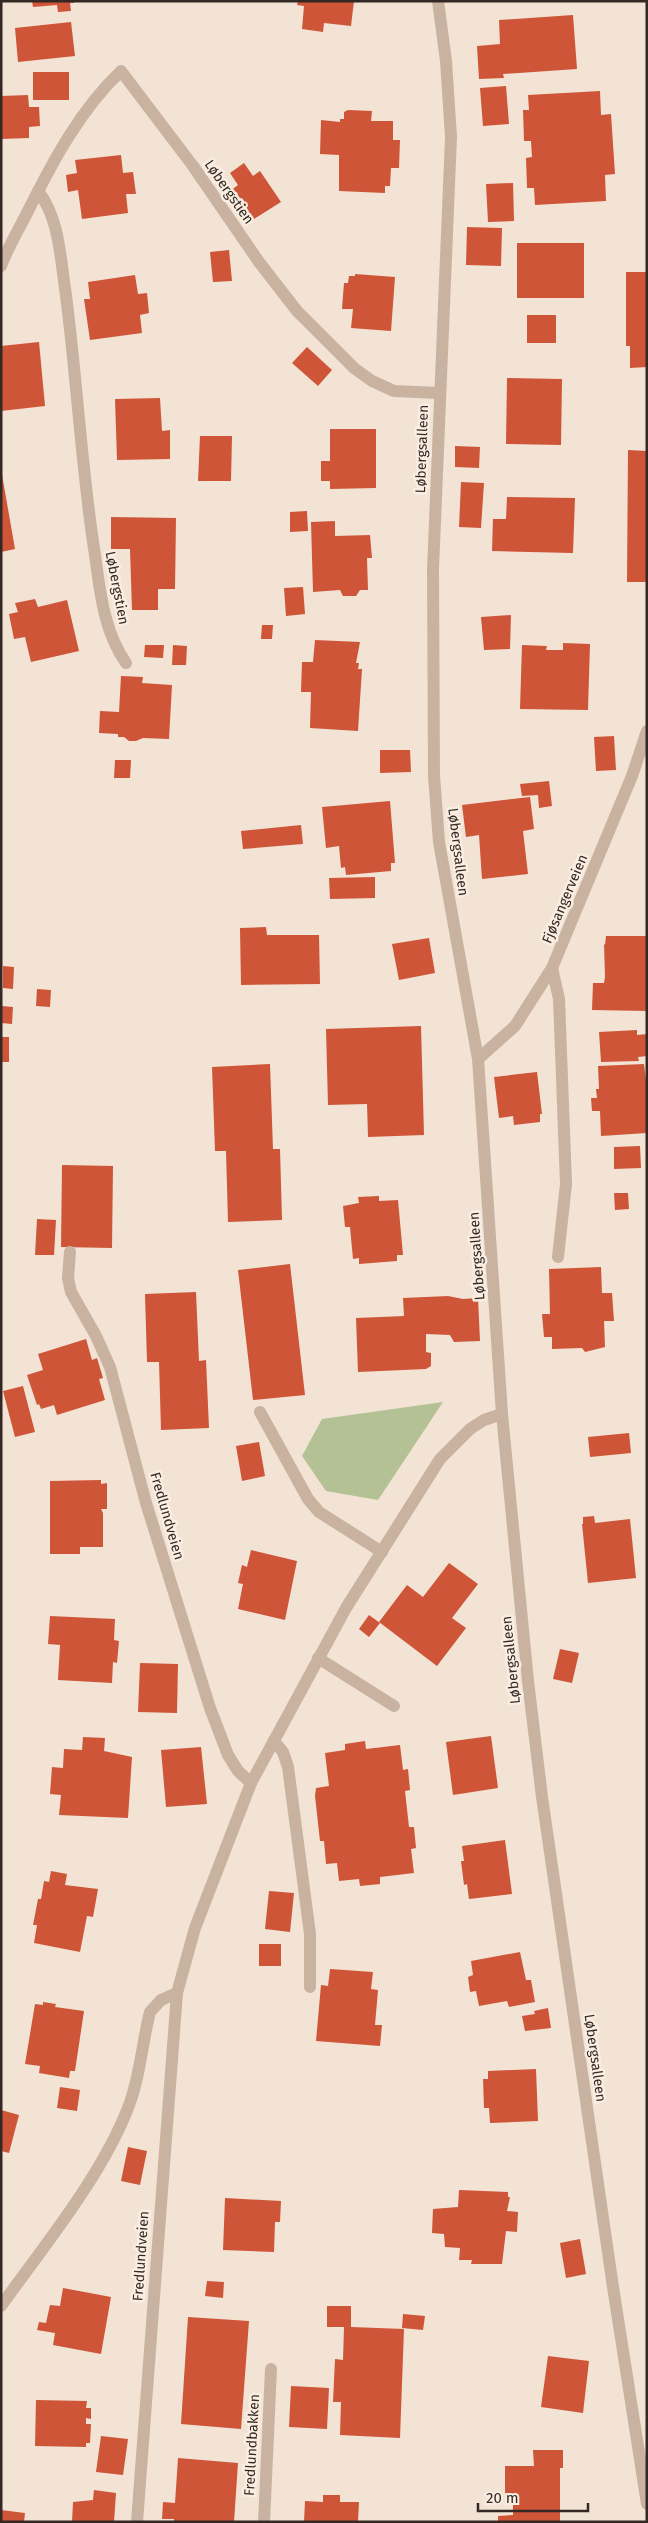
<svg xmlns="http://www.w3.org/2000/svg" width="648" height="2523" font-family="'Fira Sans',sans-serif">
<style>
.green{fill:#b4c195}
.building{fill:#ce5537}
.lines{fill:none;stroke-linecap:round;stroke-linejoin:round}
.minor{stroke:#cab2a1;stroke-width:12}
.labels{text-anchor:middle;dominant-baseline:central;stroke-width:5;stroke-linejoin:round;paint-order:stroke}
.street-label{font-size:14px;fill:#342824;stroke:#faede1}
</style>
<rect width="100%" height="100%" fill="#f2e3d5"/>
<path class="green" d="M443 1402 378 1500 326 1491 302 1456 322 1419Z"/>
<g class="building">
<path d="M32 1H74V3H70L71 11 58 12 57 5 33 7Z"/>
<path d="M298 1H354L351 26 324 23 323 32 302 29 304 6 297 5Z"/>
<path d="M573 15 577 69 503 74 504 78 479 79 477 46 500 44 499 20Z"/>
<path d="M71 22 75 56 18 62 15 28Z"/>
<rect x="33" y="72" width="36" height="28"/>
<path d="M506 86 509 124 483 126 480 88Z"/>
<path d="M600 91 601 115 611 114 615 174 605 175 606 201 535 205 534 188H527L526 158 532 157 531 141H524L523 110H529L528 95Z"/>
<path d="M28 95 29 107H39L40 126 29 127V138L1 139V96Z"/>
<path d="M348 110 372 111 371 121H393V140H400L399 168H391L390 186H385V193L339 191V155L320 154 321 120 340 122V119H344V112Z"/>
<path d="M121 155 123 173 133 172 136 194H126L128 213 82 219 78 190 68 192 66 175 77 173 75 160Z"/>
<path d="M244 163 253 176 260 171 281 202 249 222 229 192 238 185 230 173Z"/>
<path d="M513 183 514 221 488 222 486 184Z"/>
<path d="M467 227 502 228 501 266 466 265Z"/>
<rect x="517" y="243" width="67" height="55"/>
<path d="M229 250 232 281 213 282 210 252Z"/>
<path d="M626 272H647V367L630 368V346H626Z"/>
<path d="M355 274 395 277 391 331 351 328 353 309H342L344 283H348L349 276H355Z"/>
<path d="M135 275 138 294 147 293 149 313 140 315 142 333 90 340 84 299H90L88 282Z"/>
<rect x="527" y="315" width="29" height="28"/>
<path d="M39 342 45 406 1 411V346Z"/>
<path d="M307 347 332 370 318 386 292 363Z"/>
<path d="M507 378 562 379 561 445 506 444Z"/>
<path d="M160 398 162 431 170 430V459L117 460 115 399Z"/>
<path d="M330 429H376V488L330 489V481H321V461H330Z"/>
<path d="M200 436H232L231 481H198Z"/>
<path d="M455 446 480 447 479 468 455 467Z"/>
<path d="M628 450 647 451V582H627Z"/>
<path d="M1 469 15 549 1 552Z"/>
<path d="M461 482 484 483 481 528 459 527Z"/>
<path d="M507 497 575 498 573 553 492 551 493 519H506Z"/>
<path d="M307 511 308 531 290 532V512Z"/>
<path d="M111 517 176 518 175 589H158V610H132L130 549H111Z"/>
<path d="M335 521V536L370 535 372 558H367L368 590H360L356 596H343L340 590 313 592 311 522Z"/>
<path d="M303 587 305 614 286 616 284 588Z"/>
<path d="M35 599 38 607 67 600 79 651 31 662 25 637 14 639 9 614 18 612 15 603Z"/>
<path d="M511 615 510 649 484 650 481 617Z"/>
<path d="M262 625H273L272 639H261Z"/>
<path d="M315 640 360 642 356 663H359L358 669H362L358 731 310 728 311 692H301L302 662H313Z"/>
<path d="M563 643 590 644 588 710 520 709 522 645 547 646 546 650H563Z"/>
<path d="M145 645H164L163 658 144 657Z"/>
<path d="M173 645 187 646 186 665H172Z"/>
<path d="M121 676 143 677 142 683 172 685 169 739 143 738 136 741H129L124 737H118V734L99 733 100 711 119 712Z"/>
<path d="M614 736 616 770 596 771 594 737Z"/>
<path d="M380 750H410L411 772 380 773Z"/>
<path d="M115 760H131L130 778H114Z"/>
<path d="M549 781 552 806 539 808 538 795 522 796 520 784Z"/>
<path d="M530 797 534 829 523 831 528 874 482 879 479 835 466 837 462 805Z"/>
<path d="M390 801 395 863H391V871L346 875 345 867 341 868 339 846 326 848 322 807Z"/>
<path d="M301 825 303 844 243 849 241 831Z"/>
<path d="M375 877V898L330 899 329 878Z"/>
<path d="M266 927 267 935H319L320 984 241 985 240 928Z"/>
<path d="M606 936H647V1011L592 1010 593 983H604L605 977 604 944 605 945Z"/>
<path d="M429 938 435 973 399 980 392 944Z"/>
<path d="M3 966 14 967 13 989 3 988Z"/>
<path d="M37 989 51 990 50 1007 36 1006Z"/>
<path d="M2 1006 13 1007 12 1024 1 1023Z"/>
<path d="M421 1026 424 1135 368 1137 367 1104 328 1105 326 1029Z"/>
<path d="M637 1030V1035L647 1034V1056L638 1057 639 1061 601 1062 599 1032Z"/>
<rect x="1" y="1037" width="8" height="25"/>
<path d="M270 1064 273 1149H280L282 1220 228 1222 226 1151H215L212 1067Z"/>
<path d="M644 1064 647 1089V1133L601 1136 600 1111H592L591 1098H597L596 1089H599L598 1066Z"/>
<path d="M537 1072 542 1114H540V1122L514 1125 513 1116 499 1118 494 1077Z"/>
<path d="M640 1146 641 1168 614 1169V1147Z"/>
<path d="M62 1165 113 1166 112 1248 61 1247Z"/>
<path d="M614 1193H628L629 1209 615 1210Z"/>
<path d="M379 1196V1201L398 1200 403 1255H397V1261L359 1264V1258L353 1259 350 1227H345L343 1206 359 1203 358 1197Z"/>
<path d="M37 1219 56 1220 54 1255H35Z"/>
<path d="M290 1264 305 1395 253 1400 238 1270Z"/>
<path d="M601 1267 602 1293H612L614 1321H604L605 1347 585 1352 582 1348 552 1349V1337H544L542 1314H550L549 1269Z"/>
<path d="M196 1292 199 1361 206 1360 209 1428 161 1430 159 1362H147L145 1294Z"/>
<path d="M448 1296 463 1299 478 1298 480 1341 454 1342 450 1335 426 1334V1352L431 1353V1366L426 1369 358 1372 356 1318 404 1316 403 1298Z"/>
<path d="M86 1339 92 1360 97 1358 103 1378 99 1379 105 1400 57 1415 54 1405 41 1409 39 1404 37 1405 27 1375 43 1370 38 1354Z"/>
<path d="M23 1386 35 1432 15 1437 3 1391Z"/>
<path d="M629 1433 631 1453 590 1457 588 1437Z"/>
<path d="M259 1442 265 1476 242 1481 236 1446Z"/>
<path d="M101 1480V1484L107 1483V1509H101L103 1513V1547H80V1554H50V1481Z"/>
<path d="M594 1516 595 1523 630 1519 636 1578 588 1583 582 1524H583V1517Z"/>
<path d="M251 1550 297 1561 285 1620 238 1609 243 1584 238 1583 242 1565 247 1567Z"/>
<path d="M449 1563 478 1584 452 1618 466 1628 437 1666 379 1622 407 1585 423 1597Z"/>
<path d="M369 1615 380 1623 369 1637 359 1629Z"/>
<path d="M50 1616 115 1619 114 1640 119 1641 117 1663 113 1662 112 1683 58 1680 60 1645 48 1644Z"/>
<path d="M560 1649 579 1653 572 1683 553 1679Z"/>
<path d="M140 1663 178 1664 177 1713 138 1712Z"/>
<path d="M491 1736 498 1788 453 1795 446 1742Z"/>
<path d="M83 1737 105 1738 104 1751 132 1757 128 1818 59 1815 61 1795 50 1794 52 1767 63 1768 64 1749 82 1750Z"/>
<path d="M365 1741 366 1749 400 1745 403 1770 408 1769 410 1790 405 1791 409 1827H414L416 1848 411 1849 414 1873 380 1877V1884L360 1886 359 1879 339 1881 337 1863 326 1864 324 1841H320L315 1796 316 1788 329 1786 325 1753 345 1750V1744Z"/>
<path d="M201 1747 207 1804 166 1807 161 1750Z"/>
<path d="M505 1840 512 1894 469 1899 467 1884 464 1885 461 1861H464L462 1846Z"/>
<path d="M51 1871 67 1874 65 1885 98 1889 93 1917 87 1916 80 1952 34 1943 37 1925H33L38 1899H41L44 1881 49 1882Z"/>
<path d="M269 1891 294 1893 290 1932 265 1929Z"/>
<rect x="259" y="1944" width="22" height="22"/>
<path d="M520 1952 526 1980H531L535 2002 509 2007 507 2001 479 2006 476 1991 470 1992 468 1977 473 1975 471 1961Z"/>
<path d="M330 1969 373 1972 371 1989 378 1990 375 2025H382L380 2046 316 2041 321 1985 328 1986Z"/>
<path d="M43 2002 56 2004 55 2007 84 2011 75 2071H70L69 2078 39 2073 40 2066 25 2064 35 2004 43 2005Z"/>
<path d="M548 2008 551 2028 525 2031 522 2016 535 2014 534 2011Z"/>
<path d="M536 2069 538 2121 490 2123 489 2108H484L483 2079H488V2071Z"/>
<path d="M60 2087 80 2090 77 2111 57 2108Z"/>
<path d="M1 2110 19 2115 9 2153 1 2151Z"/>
<path d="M128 2147 147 2151 140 2185 121 2181Z"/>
<path d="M459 2190 508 2192V2197H510L507 2211 518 2212 517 2232 506 2231 502 2264H471L472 2260H459L460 2248 445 2247 444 2234 432 2233 433 2209 458 2207Z"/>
<path d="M225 2198 281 2201 280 2222H275L274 2252 223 2250Z"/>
<path d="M580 2239 586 2274 566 2278 560 2243Z"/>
<path d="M207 2281 224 2282 223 2298 205 2296Z"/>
<path d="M63 2288 111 2297 101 2354 53 2345 55 2333 37 2330 39 2322 46 2323 50 2305 60 2306Z"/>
<path d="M327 2306H351V2327L404 2329 400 2438 340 2435 341 2402H333L335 2359 343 2360 344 2327H327Z"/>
<path d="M403 2314 425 2316 423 2330 402 2328Z"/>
<path d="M188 2317 249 2321 241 2429 181 2424Z"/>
<path d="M548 2356 589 2361 583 2413 541 2407Z"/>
<path d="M291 2386 329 2388 327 2429 289 2427Z"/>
<path d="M36 2400 87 2401 86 2408H91V2419L86 2418V2424H91L90 2443H86V2447L35 2446Z"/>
<path d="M101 2436 128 2439 123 2475 96 2472Z"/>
<path d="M533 2450H563V2468H560V2522H498V2516L513 2515V2494L505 2495V2466H534Z"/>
<path d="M178 2458 238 2463 234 2522H174V2519H162L163 2502 175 2503Z"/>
<path d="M94 2490 116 2493 114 2522H72L73 2502 93 2500Z"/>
<path d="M323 2495H340V2502H359L358 2522H304L305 2501 323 2502Z"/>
<path d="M1 2510 25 2513 24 2522H1Z"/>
</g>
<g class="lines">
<g class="minor">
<path d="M438 1 446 61 451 137 433 569 434 776 439 842 478 1059 502 1414 528 1681 542 1797 613 2287 647 2504"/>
<path d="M38 191C59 218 60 255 65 288 77 377 81 467 95 555 100 592 104 632 126 663"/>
<path d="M1 266C8 247 19 229 28 211 53 161 80 110 121 71L193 166 259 262 297 311 354 368 372 381 394 391 439 393"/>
<path d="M552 968 559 999 566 1184 558 1257"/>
<path d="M478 1059 515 1026 552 968 632 776 647 731"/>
<path d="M70 1252 68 1278 71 1292 96 1336 110 1367 146 1503 210 1708 228 1755 238 1771 251 1783"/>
<path d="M260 1412 308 1499 319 1512 382 1552"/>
<path d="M318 1658 394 1706"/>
<path d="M274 1741 283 1752 288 1767 310 1934V1987"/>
<path d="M1 2306C44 2246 101 2177 128 2108 140 2078 142 2043 150 2012L161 2000 177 1993"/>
<path d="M137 2522 177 1993 195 1928 251 1783 346 1608 440 1459 470 1429 484 1420 502 1414"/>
<path d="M264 2522 271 2369"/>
</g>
</g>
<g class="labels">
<g class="street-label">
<text transform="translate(229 192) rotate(55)">Løbergstien</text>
<text transform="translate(422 449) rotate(-88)">Løbergsalleen</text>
<text transform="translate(117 588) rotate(79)">Løbergstien</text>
<text transform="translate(458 852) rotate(83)">Løbergsalleen</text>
<text transform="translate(565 899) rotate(-67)">Fjøsangerveien</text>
<text transform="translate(477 1256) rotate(-94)">Løbergsalleen</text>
<text transform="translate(167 1516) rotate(74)">Fredlundveien</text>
<text transform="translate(511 1660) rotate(-96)">Løbergsalleen</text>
<text transform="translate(595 2058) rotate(82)">Løbergsalleen</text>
<text transform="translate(141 2256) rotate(-86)">Fredlundveien</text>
<text transform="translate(252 2445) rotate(-87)">Fredlundbakken</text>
</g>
</g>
<rect width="648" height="2523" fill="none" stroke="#342824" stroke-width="5"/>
<path d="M478 2503v8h110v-8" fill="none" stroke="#342824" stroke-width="2.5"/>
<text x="486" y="2503" font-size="15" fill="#342824" stroke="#faede1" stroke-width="4" paint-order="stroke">20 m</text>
</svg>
